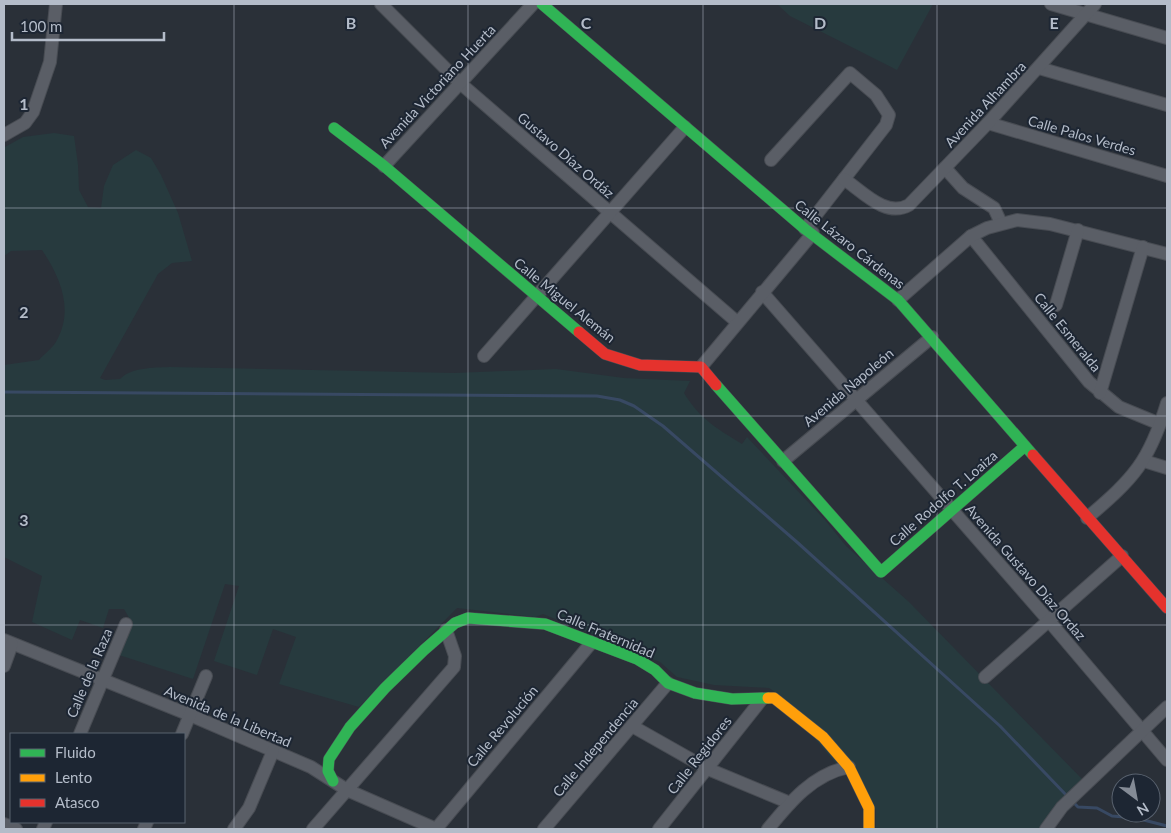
<svg xmlns="http://www.w3.org/2000/svg" width="1171" height="833" font-family="Lato,sans-serif">
<style>
.green{fill:#273a3e}
.lines{fill:none;stroke-linecap:round;stroke-linejoin:round}
.stream{stroke:#384963;stroke-width:3}
.street-casing{stroke:#484c53;stroke-width:14}
.fast-casing{stroke:#484c53;stroke-width:12}
.slow-casing{stroke:#484c53;stroke-width:12}
.jam-casing{stroke:#484c53;stroke-width:12}
.street{stroke:#5a5e66;stroke-width:12}
.fast{stroke:#30b455;stroke-width:11}
.slow{stroke:#ff9f0a;stroke-width:11}
.jam{stroke:#e5322d;stroke-width:11}
.grid{fill:none;stroke:#b4bcc9;stroke-width:1;stroke-opacity:0.55}
.labels{text-anchor:middle;dominant-baseline:central;stroke-width:4;stroke-linejoin:round;paint-order:stroke}
.street-label{font-size:14px;fill:#b4bcc9;stroke:#1d2633}
.grid-label{font-size:16px;text-anchor:middle;font-weight:bold;fill:#b4bcc9;stroke:#1d2633;stroke-width:4;stroke-linejoin:round;paint-order:stroke}
</style>
<rect width="100%" height="100%" fill="#2a3038"/>
<g class="green">
<path d="M777 4H933L897 70 790 16Z"/>
<path d="M54 133 74 136 78 165 79 190 88 207 101 208 104 186 113 165 136 150 151 158 161 175 178 213 192 261 172 263 158 274 100 378 105 380 120 379C132 367 153 368 169 367L454 373 556 369 624 378 690 381 684 393C700 419 716 428 742 444L747 437 825 520 846 546 909 602 1082 779 1064 796 1040 829H876V810L775 692 769 688 714 685 677 677 660 662 543 614 535 617 457 608 359 707 279 684 296 637 273 629 257 675 214 661 239 586 225 584 193 679 119 655 131 621 124 609H109L103 628 80 620 72 640 32 622 42 576 4 557V365L39 360C44 354 53 348 57 340 74 309 60 277 42 250L11 251 4 256V150L5 147 23 137Z"/>
</g>
<g class="lines">
<g class="stream">
<path d="M4 392 597 396 620 400 634 406 663 426 798 543 1000 726 1068 797"/>
<path d="M1072 801 1078 807 1097 808 1112 816 1136 818 1167 826"/>
</g>
<defs>
<g id="street">
<path d="M381 4 460 83 737 322"/>
<path d="M1051 4 1167 38"/>
<path d="M1039 68 1167 105"/>
<path d="M988 123 1167 176"/>
<path d="M4 135 25 123 33 112 50 62 56 4"/>
<path d="M771 160 850 73 876 95 889 115 886 125 805 229"/>
<path d="M384 166 533 4"/>
<path d="M945 168 963 188 994 208 1001 223"/>
<path d="M844 179C863 192 886 218 909 205L988 123 1095 4"/>
<path d="M971 236 1089 382 1119 407 1160 424"/>
<path d="M762 292 1049 621 1167 760"/>
<path d="M898 300 971 236 987 228 1017 220 1050 224 1167 254"/>
<path d="M1056 305 1078 230"/>
<path d="M484 356 685 127"/>
<path d="M701 367 813 233"/>
<path d="M1100 393 1143 247"/>
<path d="M783 461 932 337"/>
<path d="M1144 461 1167 468"/>
<path d="M1087 518C1134 478 1149 462 1167 403"/>
<path d="M4 640 190 715 311 767 347 790 436 829 592 642"/>
<path d="M4 666 12 644"/>
<path d="M985 677 1122 556"/>
<path d="M632 726 708 769 790 803"/>
<path d="M80 734 126 624"/>
<path d="M182 734 206 676"/>
<path d="M4 824 16 829"/>
<path d="M43 829 46 822"/>
<path d="M144 829 147 822"/>
<path d="M234 829 249 808 273 751"/>
<path d="M313 829 454 667 455 656 446 630"/>
<path d="M544 829 668 683"/>
<path d="M659 829 762 699"/>
<path d="M768 829C790 802 813 774 849 767"/>
<path d="M1046 829 1062 807 1167 707"/>
</g>
<g id="fast">
<path d="M542 4 805 229 898 300 1033 455"/>
<path d="M334 128 384 166 579 332"/>
<path d="M716 385 881 572 1025 446"/>
<path d="M333 781 328 771 329 759 350 727 385 688 424 650 455 623 468 618 545 624 637 659 655 670 668 683 695 693 732 699 768 698"/>
</g>
<path id="slow" d="M768 698H774L823 737 849 767 869 808V829"/>
<g id="jam">
<path d="M579 332 605 354 640 365 701 367 716 385"/>
<path d="M1033 455 1167 608"/>
</g>
</defs>
<use href="#street" class="street-casing"/>
<use href="#fast" class="fast-casing"/>
<use href="#slow" class="slow-casing"/>
<use href="#jam" class="jam-casing"/>
<use href="#street" class="street"/>
<use href="#fast" class="fast"/>
<use href="#slow" class="slow"/>
<use href="#jam" class="jam"/>
</g>
<path class="grid" d="M234 4V829M468 4V829M703 4V829M937 4V829M4 208H1167M4 416H1167M4 625H1167"/>
<g class="labels">
<g class="street-label">
<text transform="translate(437 86) rotate(-47)">Avenida Victoriano Huerta</text>
<text transform="translate(985 104) rotate(-47)">Avenida Alhambra</text>
<text transform="translate(1082 135) rotate(16)">Calle Palos Verdes</text>
<text transform="translate(566 155) rotate(41)">Gustavo Díaz Ordáz</text>
<text transform="translate(850 244) rotate(38)">Calle Lázaro Cárdenas</text>
<text transform="translate(565 300) rotate(39)">Calle Miguel Alemán</text>
<text transform="translate(1068 332) rotate(51)">Calle Esmeralda</text>
<text transform="translate(848 387) rotate(-40)">Avenida Napoleón</text>
<text transform="translate(943 498) rotate(-41)">Calle Rodolfo T. Loaiza</text>
<text transform="translate(1026 572) rotate(49)">Avenida Gustavo Díaz Ordaz</text>
<text transform="translate(606 633) rotate(23)">Calle Fraternidad</text>
<text transform="translate(89 673) rotate(-67)">Calle de la Raza</text>
<text transform="translate(228 716) rotate(23)">Avenida de la Libertad</text>
<text transform="translate(502 726) rotate(-50)">Calle Revolución</text>
<text transform="translate(595 747) rotate(-50)">Calle Independencia</text>
<text transform="translate(699 755) rotate(-52)">Calle Regidores</text>
</g>
</g>
<g class="grid-label">
<text x="351" y="29">B</text>
<text x="586" y="29">C</text>
<text x="820" y="29">D</text>
<text x="1054" y="29">E</text>
<text x="24" y="110">1</text>
<text x="24" y="318">2</text>
<text x="24" y="526">3</text>
</g>
<rect width="1171" height="833" fill="none" stroke="#b4bcc9" stroke-width="10"/>
<rect x="10" y="733" width="175" height="90" fill="#1d2633" stroke="#59626f"/>
<rect x="20" y="749" width="25" height="8" fill="#30b455" stroke="#59626f"/>
<text x="55" y="758" font-size="15" fill="#b4bcc9">Fluido</text>
<rect x="20" y="774" width="25" height="8" fill="#ff9f0a" stroke="#59626f"/>
<text x="55" y="783" font-size="15" fill="#b4bcc9">Lento</text>
<rect x="20" y="799" width="25" height="8" fill="#e5322d" stroke="#59626f"/>
<text x="55" y="808" font-size="15" fill="#b4bcc9">Atasco</text>
<g transform="translate(1136 798) rotate(148)"><circle r="24" fill="#1d2633" stroke="#59626f"/>
<path d="M0-4L9 19L0 12L-9 19Z" fill="#848b96"/>
<text y="-8" font-size="14" font-weight="bold" text-anchor="middle" fill="#b4bcc9">N</text>
</g>
<path d="M12 32v8h152v-8" fill="none" stroke="#b4bcc9" stroke-width="2.5"/>
<text x="20" y="32" font-size="15" fill="#b4bcc9" stroke="#1d2633" stroke-width="4" paint-order="stroke">100 m</text>
</svg>
